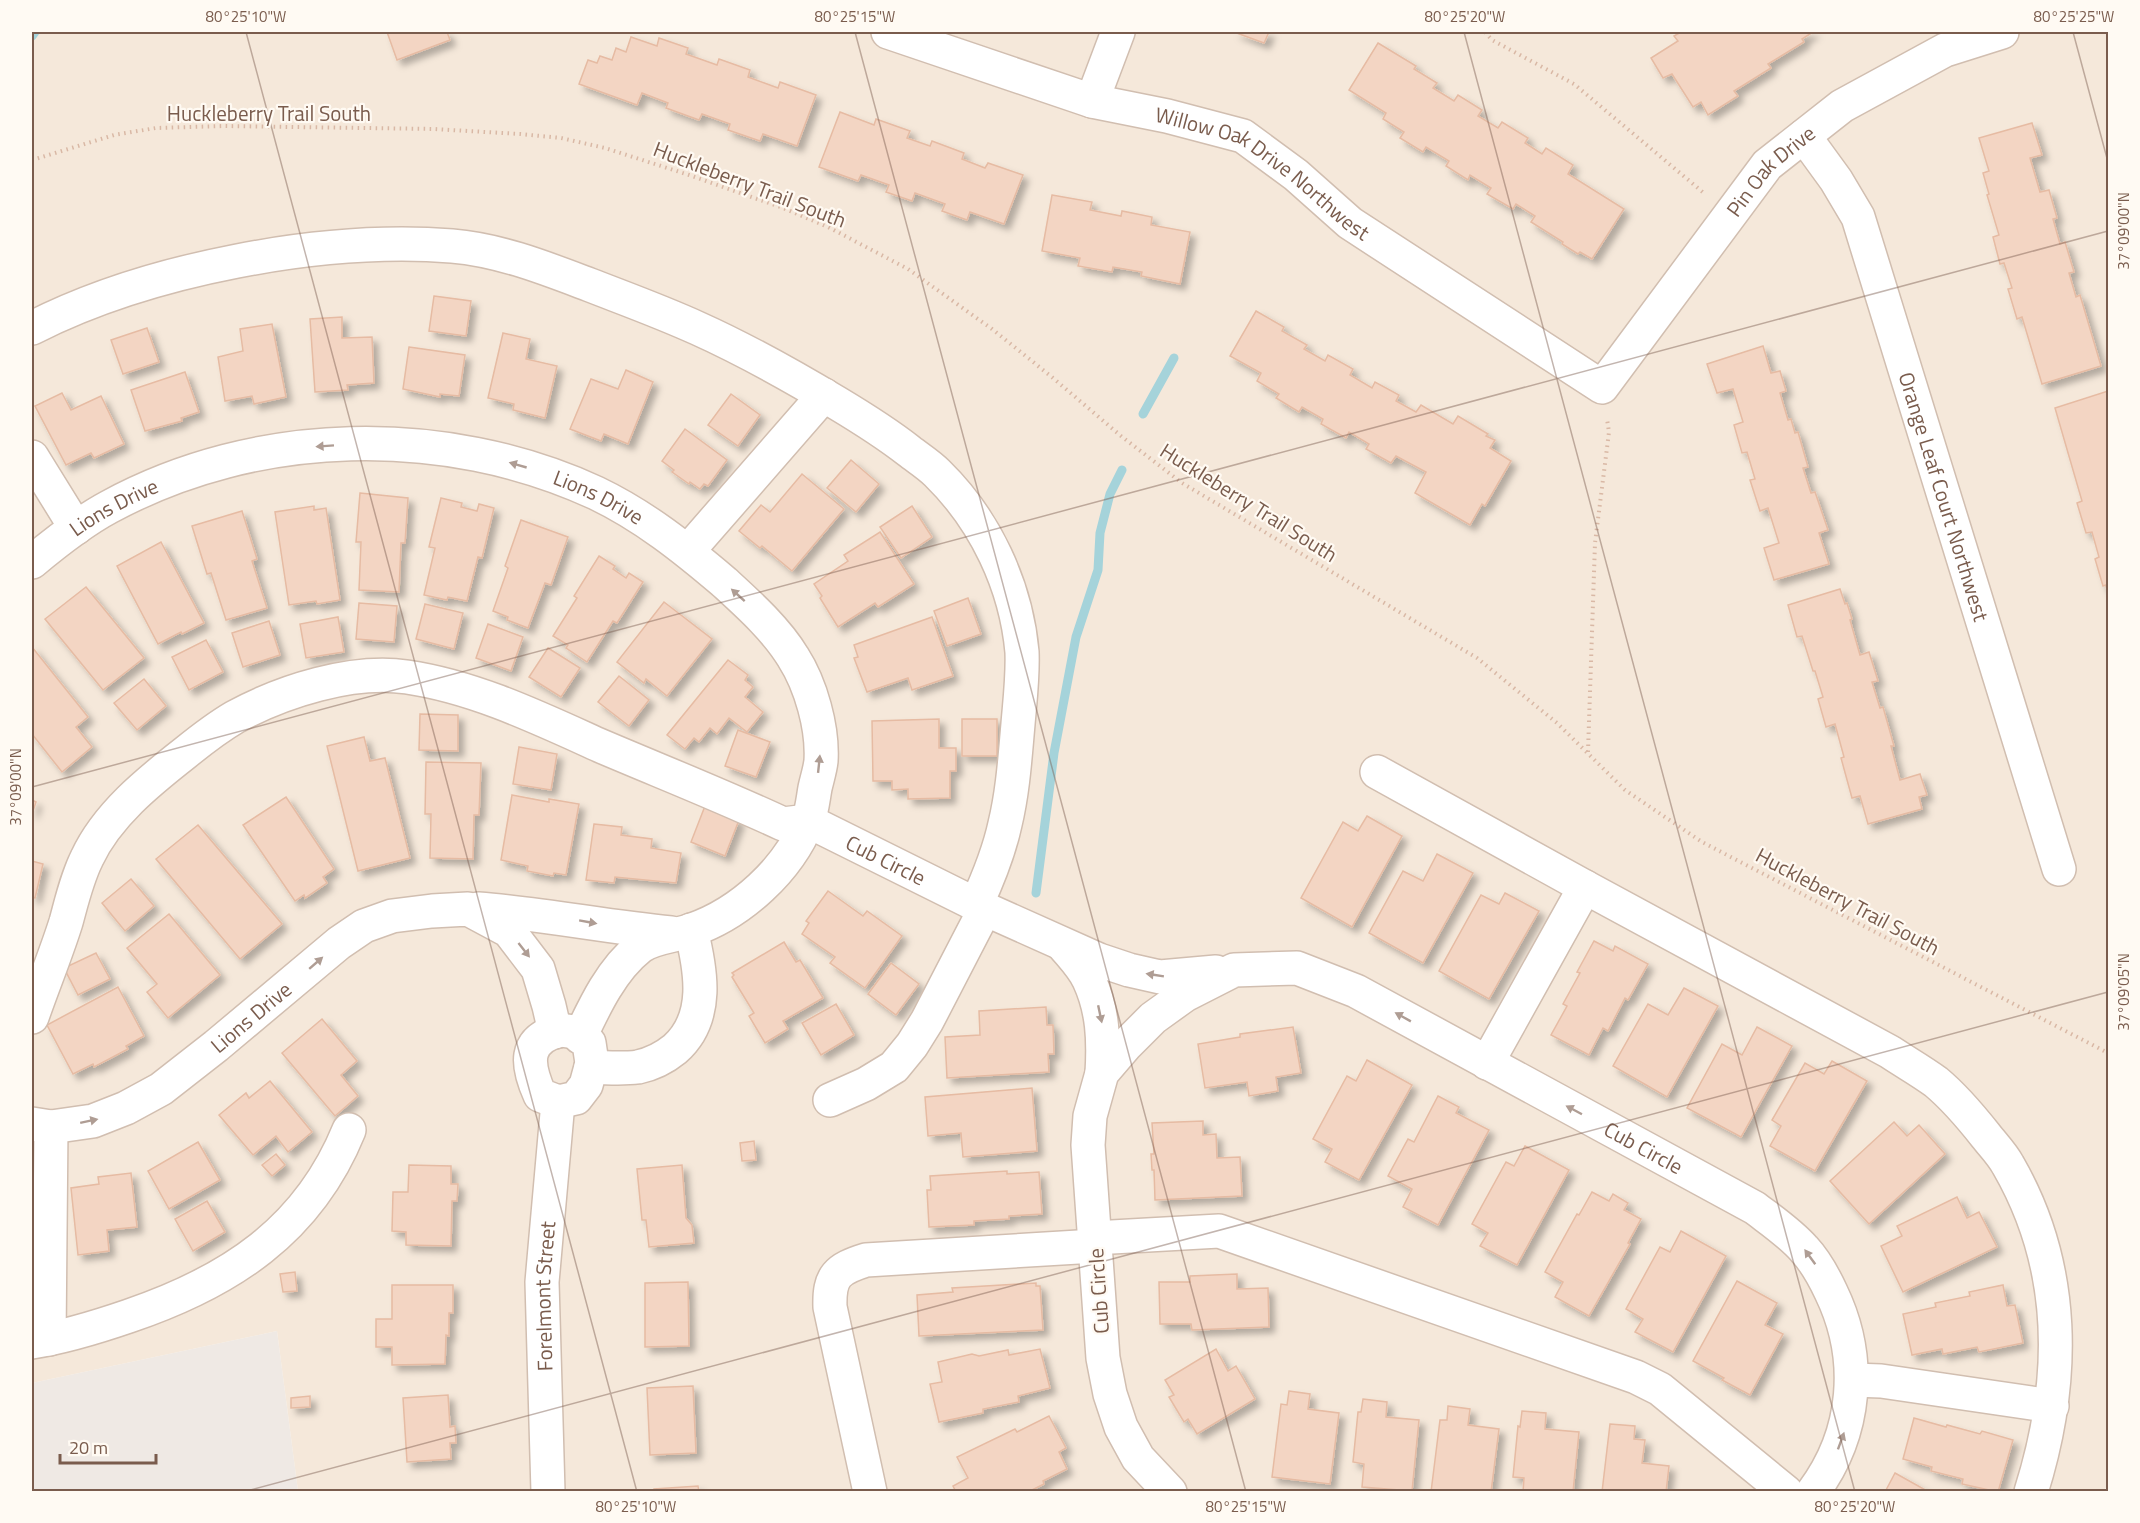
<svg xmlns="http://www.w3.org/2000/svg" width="2140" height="1523" font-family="'Titillium Web',sans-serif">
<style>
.residential{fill:#f5e8da}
.industrial{fill:#efe9e4}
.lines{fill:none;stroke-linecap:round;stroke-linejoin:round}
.stream{stroke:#a5d3da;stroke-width:9}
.building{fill:#f3d5c3;stroke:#e6bba3;stroke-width:1.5;filter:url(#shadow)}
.minor-casing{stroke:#d1beb0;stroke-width:36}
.path{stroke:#d9b8a5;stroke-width:4;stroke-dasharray:1.5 4.5;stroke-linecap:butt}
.minor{stroke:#fff;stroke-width:33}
.oneway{fill:#af9d94}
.ticks{fill:none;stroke:#7a5c4d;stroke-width:1.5;stroke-opacity:0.45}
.labels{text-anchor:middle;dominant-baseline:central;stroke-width:4.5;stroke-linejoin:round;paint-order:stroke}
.street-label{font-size:21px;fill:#7a5c4d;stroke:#fffaf3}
.neatline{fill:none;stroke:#7a5c4d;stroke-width:2}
.ticks-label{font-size:15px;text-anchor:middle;fill:#7a5c4d}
</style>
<defs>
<filter id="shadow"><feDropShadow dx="5.5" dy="5.5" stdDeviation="3" flood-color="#0004"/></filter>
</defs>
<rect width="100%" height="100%" fill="#fdf6ec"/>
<path class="residential" d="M32 32H2108V1484L2104 1491H298L277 1331 32 1383Z"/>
<path class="industrial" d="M277 1331 298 1491H32V1383Z"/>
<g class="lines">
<g class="stream">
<path d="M32 36 35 32"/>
<path d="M1143 414 1174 358"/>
<path d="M1036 893 1054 753 1076 637 1098 570 1100 533 1110 494 1122 470"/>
</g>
</g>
<g class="building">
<path d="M387 32H447L450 40 397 60Z"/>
<path d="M1234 32H1269L1264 43Z"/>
<path d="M1681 32H1693L1694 33 1698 32H1813L1802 39 1804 42 1768 64 1771 68 1734 91 1738 96 1708 115 1701 102 1693 107 1672 74 1663 78 1651 58 1678 41 1674 36Z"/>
<path d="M631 37 657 46 659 38 688 48 686 54 717 65 719 59 750 70 748 77 778 88 780 82 816 95 797 146 763 134 760 141 728 130 730 124 702 114 699 120 666 108 668 103 642 93 637 105 579 84 588 60 597 63 600 56 612 60 616 48 626 52Z"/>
<path d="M1378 43 1416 66 1414 69 1437 83 1433 88 1454 101 1458 95 1482 110 1478 116 1498 128 1502 122 1528 138 1525 143 1542 154 1546 148 1573 165 1568 174 1624 209 1592 259 1580 252 1578 254 1562 244 1563 242 1531 222 1535 216 1516 204 1513 209 1487 194 1491 188 1470 175 1468 180 1446 166 1449 161 1426 147 1423 152 1400 138 1404 132 1383 119 1386 113 1349 90Z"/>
<path d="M840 112 874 125 876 119 910 131 907 138 930 146 932 141 964 153 962 159 985 168 988 163 1023 175 1004 224 970 212 967 220 942 211 945 204 915 193 912 201 886 192 889 185 861 175 858 181 819 167Z"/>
<path d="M2032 123 2042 155 2030 158 2040 192 2049 190 2057 218 2053 219 2060 244 2065 242 2074 272 2069 273 2076 297 2080 295 2101 366 2042 384 2022 317 2017 319 2008 289 2012 288 2004 263 2000 264 1993 237 1999 235 1987 195 1989 194 1983 173 1989 171 1979 138Z"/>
<path d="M1052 195 1092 202 1090 210 1121 216 1122 211 1152 217 1151 225 1190 232 1180 284 1141 276 1142 272 1113 267 1112 272 1078 266 1080 258 1042 251Z"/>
<path d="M434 296 471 301 466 336 429 331Z"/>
<path d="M1256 311 1284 327 1282 331 1307 345 1304 349 1325 361 1328 355 1353 369 1350 375 1372 388 1375 382 1399 395 1396 401 1416 412 1421 405 1453 424 1458 416 1488 434 1486 436 1495 440 1490 448 1511 461 1485 506 1482 504 1470 525 1415 493 1426 472 1396 456 1391 463 1366 449 1369 444 1349 432 1346 438 1321 424 1323 419 1302 407 1299 412 1276 398 1279 394 1257 381 1261 373 1230 356Z"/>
<path d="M342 317V338L372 337 374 383 347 385 348 390 315 392 310 319Z"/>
<path d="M272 324 286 397 254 404 252 396 225 401 218 357 243 351 240 329Z"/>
<path d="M147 328 159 362 123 374 111 340Z"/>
<path d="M503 333 530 339 526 359 557 366 545 418 513 410 514 404 488 398Z"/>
<path d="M1763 346 1771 373 1780 371 1786 391 1780 393 1788 420 1791 419 1795 433 1798 432 1808 467 1803 468 1811 493 1815 492 1828 530 1819 533 1829 564 1774 580 1764 548 1779 543 1768 508 1760 511 1750 480 1755 479 1747 452 1742 453 1734 425 1743 422 1733 389 1717 393 1707 364Z"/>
<path d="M409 347 465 355 459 396 440 394V397L403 389Z"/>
<path d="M626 370 653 382 628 444 604 434 601 441 570 429 591 379 618 389Z"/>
<path d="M185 372 199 412 181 418 182 421 145 431 131 390Z"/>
<path d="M2108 391V595L2106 585 2103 586 2095 559 2099 557 2092 532 2086 533 2077 503 2082 501 2055 408Z"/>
<path d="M62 393 71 410 101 396 124 444 94 458 91 453 66 465 35 406Z"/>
<path d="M731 394 760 415 738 446 708 425Z"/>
<path d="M685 429 727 460 708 486 704 484 700 489 690 482 689 484 672 472 674 470 662 461Z"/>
<path d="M851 460 879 484 856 512 827 488Z"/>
<path d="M802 474 844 509 792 571 762 546 760 548 739 531 761 505 770 512Z"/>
<path d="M360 493 408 498 405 543H401L399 592 359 590 361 542H356Z"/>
<path d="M441 498 462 503 461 507 477 511 479 504 494 508 482 558 478 557 467 601 448 597 447 600 424 595 435 548 429 547Z"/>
<path d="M314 506V510L326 508 340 600 317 604 316 601 289 605 275 512Z"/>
<path d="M912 506 932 537 901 558 880 527Z"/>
<path d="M242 511 257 559 252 561 267 608 226 620 211 573 207 574 192 526Z"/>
<path d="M521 520 568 537 551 585 545 583 528 628 507 620 508 617 493 611 508 568 505 566Z"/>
<path d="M880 532 914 584 878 607 875 603 838 627 820 598 822 596 814 584 848 561 844 555Z"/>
<path d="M161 542 204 623 182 634 181 632 158 644 117 566Z"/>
<path d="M599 556 615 566 613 569 626 578 629 573 643 582 617 623 613 621 587 662 566 648 568 645 553 636 577 598 574 596Z"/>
<path d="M86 587 144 658 103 690 45 619Z"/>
<path d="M1840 589 1845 604 1847 603 1852 619 1850 620 1860 655 1869 652 1878 681 1872 682 1880 708 1883 707 1894 746H1891L1900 780 1920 774 1927 795 1919 797 1922 809 1868 824 1860 796 1852 798 1841 758 1844 757 1835 724 1826 727 1818 699 1823 697 1815 671H1813L1802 636 1797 637 1788 605Z"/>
<path d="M968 598 981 634 947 646 934 611Z"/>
<path d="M664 602 712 639 667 696 646 679 644 683 617 662Z"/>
<path d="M359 603 397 606 394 642 356 639Z"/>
<path d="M425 604 463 613 454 649 416 639Z"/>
<path d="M338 617 344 652 306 658 300 624Z"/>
<path d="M932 617 953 676 912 690 908 678 867 692 854 658 858 657 854 645Z"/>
<path d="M269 621 280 655 243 667 232 633Z"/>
<path d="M488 624 523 637 511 671 476 658Z"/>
<path d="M206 640 223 672 189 690 172 657Z"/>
<path d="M32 647 88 717 76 727 92 747 62 772 32 734Z"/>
<path d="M548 648 580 668 561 697 529 677Z"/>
<path d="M728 660 748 675 745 680 753 687 745 697 763 712 747 732 729 718 717 734 710 728 699 742 694 738 685 749 667 735Z"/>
<path d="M619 676 649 700 629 726 598 702Z"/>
<path d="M144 679 166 706 137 730 114 703Z"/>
<path d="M420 714 458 715V751L419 750Z"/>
<path d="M939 719V748H956V771H950V798L908 799V789L892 790V781H873L872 721Z"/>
<rect x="962" y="719" width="35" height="37"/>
<path d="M738 730 770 742 756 777 725 766Z"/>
<path d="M364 737 370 761 385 758 410 858 358 871 327 746Z"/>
<path d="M519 747 557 754 551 790 513 784Z"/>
<path d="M426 762 481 763 479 815H474L473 859 430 858 431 814H425Z"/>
<path d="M512 795 549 802V799L579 804 566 875 554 873 553 876 527 871 528 866 501 860Z"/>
<path d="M286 797 334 869 323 877 327 883 305 898 304 895 295 901 243 825Z"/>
<path d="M32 800 36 802 32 814Z"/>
<path d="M705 806 739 820 725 856 691 842Z"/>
<path d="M1367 816 1402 836 1352 927 1301 898 1343 822 1358 831Z"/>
<path d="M594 824 622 827 621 835 652 839 651 848 681 853 676 883 615 877 614 883 586 880Z"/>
<path d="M198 825 282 924 240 959 156 859Z"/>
<path d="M1437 854 1473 873 1423 963 1369 933 1403 871 1423 881Z"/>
<path d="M32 861 43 864 35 898 32 897Z"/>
<path d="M131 879 154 906 125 931 102 903Z"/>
<path d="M828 891 863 916 867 911 902 936 865 988 830 963 835 957 802 934 809 923 806 921Z"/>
<path d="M1505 893 1539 911 1489 999 1439 971 1481 895 1499 904Z"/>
<path d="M169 914 220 975 168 1018 147 992 157 984 127 948Z"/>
<path d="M1594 941 1613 951 1615 946 1648 964 1628 1000 1625 998 1608 1031 1603 1028 1589 1055 1551 1035 1567 1006 1563 1004 1580 973 1577 972Z"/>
<path d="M784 942 796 962 800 960 823 998 783 1021 788 1029 765 1043 749 1016 754 1013 732 977 734 975 732 973Z"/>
<path d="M96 953 110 979 78 995 64 968Z"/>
<path d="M891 963 919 984 896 1015 868 994Z"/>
<path d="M118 987 144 1036 126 1046 128 1049 94 1067 93 1064 73 1074 47 1025Z"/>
<path d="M1684 988 1718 1006 1667 1097 1613 1066 1648 1004 1668 1015Z"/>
<path d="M836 1004 854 1035 821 1055 802 1023Z"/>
<path d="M1046 1007 1047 1025H1053L1054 1054H1048L1049 1072 947 1078 945 1037 980 1035 979 1011Z"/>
<path d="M322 1019 357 1061 341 1075 358 1096 335 1116 282 1053Z"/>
<path d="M1293 1027 1301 1073 1276 1077 1278 1091 1249 1096 1247 1082 1205 1088 1198 1044 1240 1037V1034Z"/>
<path d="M1757 1027 1792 1046 1741 1137 1687 1108 1722 1044 1742 1055Z"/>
<path d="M1367 1060 1412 1085 1359 1180 1325 1162 1332 1149 1313 1139 1347 1076 1356 1081Z"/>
<path d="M1832 1061 1867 1081 1815 1171 1770 1146 1781 1126 1772 1120 1805 1063 1824 1074Z"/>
<path d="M270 1081 312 1132 288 1152 276 1136 253 1155 219 1115 246 1093 249 1098Z"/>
<path d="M1032 1088 1037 1151 963 1157 961 1133 928 1136 925 1097Z"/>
<path d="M1438 1096 1459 1107 1456 1113 1489 1130 1438 1225 1403 1207 1412 1189 1388 1176 1408 1139 1414 1142Z"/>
<path d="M1203 1121V1135L1216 1134 1217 1158 1240 1157 1242 1196 1155 1200 1154 1170H1152L1151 1154H1154L1152 1123Z"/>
<path d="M1894 1122 1907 1136 1919 1125 1945 1154 1869 1224 1830 1181Z"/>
<path d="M754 1141 756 1160 742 1161 740 1143Z"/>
<path d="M198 1142 220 1180 169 1209 148 1171Z"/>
<path d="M1525 1146 1569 1170 1517 1265 1480 1246 1488 1233 1472 1224 1506 1162 1514 1166Z"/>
<path d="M276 1154 285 1165 272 1176 262 1165Z"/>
<path d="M409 1165 451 1166V1184H458L457 1201H452L451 1246 406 1245V1232L392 1231 393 1192H408Z"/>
<path d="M682 1165 686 1218 692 1225 694 1243 649 1247 646 1220H642L637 1169Z"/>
<path d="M1007 1171V1174L1039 1172 1042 1214 1009 1216V1219L974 1221V1225L929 1227 927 1190H931L930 1176Z"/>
<path d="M131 1173 137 1227 107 1230 109 1251 78 1255 71 1188 99 1184 98 1177Z"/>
<path d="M1592 1192 1609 1201 1613 1194 1628 1203 1624 1210 1641 1219 1628 1243 1630 1244 1589 1316 1555 1297 1563 1282 1545 1272 1577 1214 1579 1215Z"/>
<path d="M1957 1197 1967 1218 1979 1212 1997 1247 1903 1292 1881 1246 1902 1236 1897 1226Z"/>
<path d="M207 1201 225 1232 193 1251 175 1219Z"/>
<path d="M1681 1231 1726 1256 1673 1352 1635 1332 1643 1319 1626 1309 1660 1247 1670 1252Z"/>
<path d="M295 1272 297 1291 283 1292 280 1274Z"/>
<path d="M1237 1274V1289L1268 1288 1269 1327 1192 1330 1191 1324H1160L1159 1282H1190V1276Z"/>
<path d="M1737 1281 1777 1303 1765 1325 1783 1334 1750 1395 1722 1380 1724 1378 1693 1361Z"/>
<path d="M688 1282 689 1346 645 1347V1283Z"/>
<path d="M1036 1283V1286H1040L1043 1330 919 1336 917 1295 953 1292 952 1288Z"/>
<path d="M392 1285H453V1313H449V1336L446 1335 445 1364 392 1365V1347H376V1319H392Z"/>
<path d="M2003 1285 2007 1306 2015 1305 2023 1343 1979 1352 1977 1347 1943 1354 1942 1349 1912 1355 1903 1314 1936 1307 1935 1303 1970 1296 1969 1292Z"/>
<path d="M1040 1349 1050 1388 1018 1396 1019 1402 983 1409V1413L939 1422 930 1384 942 1382 938 1362 972 1354 979 1356 1008 1350 1009 1355Z"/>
<path d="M1216 1349 1228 1371 1236 1366 1255 1399 1197 1434 1188 1419 1184 1422 1169 1397 1174 1395 1165 1380Z"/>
<path d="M693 1386 696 1453 650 1455 647 1388Z"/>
<path d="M1289 1391 1310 1394 1308 1409 1339 1413 1330 1484 1272 1477 1281 1404 1287 1405Z"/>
<path d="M448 1395 450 1427 455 1426 456 1443H450L451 1459 407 1462 403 1398Z"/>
<path d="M310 1396V1407L291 1408V1398Z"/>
<path d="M1363 1399 1387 1402 1386 1417 1419 1420 1412 1491 1362 1487 1364 1464 1353 1462 1358 1412H1361Z"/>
<path d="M1448 1406 1470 1409 1468 1425 1499 1429 1491 1492H1431L1440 1420H1447Z"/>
<path d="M1522 1411 1546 1413 1545 1429 1579 1432 1573 1492H1523L1524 1478 1513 1477 1518 1426 1520 1427Z"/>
<path d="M1049 1416 1066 1448 1059 1452 1067 1469 1043 1481 1044 1484 1028 1492H956L953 1486 968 1478 957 1457 1015 1429 1017 1432Z"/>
<path d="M1914 1418 1946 1427 1947 1425 1980 1434 1982 1431 2013 1440 1998 1492 1962 1484 1963 1479 1931 1471 1932 1467 1903 1459Z"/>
<path d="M1610 1424 1635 1426 1634 1439 1645 1440 1642 1463 1669 1466 1666 1492H1602Z"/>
<path d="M1895 1473 1929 1492H1885Z"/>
<path d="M698 1486 699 1492H654V1489Z"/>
</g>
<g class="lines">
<defs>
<g id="minor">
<path id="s1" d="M888 32 1092 101 1167 116 1243 136 1296 175 1350 223 1602 387 1767 165 1842 106 1945 50 2002 32"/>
<path d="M1092 101 1118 32"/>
<path id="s2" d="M1804 136 1836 180 1858 217 2059 869"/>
<path d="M32 328C148 269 322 236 452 246 500 250 545 268 590 285 626 299 662 312 697 328 746 350 792 376 837 403 862 418 886 433 909 451 918 458 929 465 937 473 985 520 1016 585 1022 652 1023 676 1020 700 1018 724 1015 757 1013 791 1005 824 999 852 988 879 976 905"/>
<path d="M32 457 76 528"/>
<path d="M688 551 824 395"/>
<path id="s3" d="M32 562C56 542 81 522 109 507 256 427 444 423 596 493 644 516 684 548 724 582 748 604 776 629 793 657 811 685 823 728 821 761 820 770 817 779 815 788 813 799 812 811 808 821 788 870 741 913 692 930 676 936 653 937 640 947 612 969 595 1005 580 1037"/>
<path d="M1377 772 1585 887 1890 1052C1905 1062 1921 1071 1936 1082 1954 1097 1971 1117 1986 1136 1993 1145 2002 1154 2008 1165 2067 1267 2066 1381 2031 1492"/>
<path id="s4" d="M808 821 985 909 1099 960 1129 970 1160 977 1216 972"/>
<path d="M478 909C543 914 607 927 671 933"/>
<path d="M1063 945C1072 956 1083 967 1089 980 1103 1010 1104 1041 1102 1073"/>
<path d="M32 1017C43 985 56 954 66 922 72 900 77 878 87 858 107 815 148 782 185 753 201 740 218 727 235 717 283 691 352 669 407 677 475 687 539 718 601 746 662 772 723 796 783 824L808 821"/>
<path d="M560 1030 575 1032 589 1043 592 1063 586 1085 576 1098 558 1102 540 1095C527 1066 522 1040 560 1030Z"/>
<path d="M1487 1063 1585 887"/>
<path d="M591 1067C606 1068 622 1069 638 1067 652 1064 664 1058 675 1049 710 1018 701 970 691 930"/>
<path d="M830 1100 866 1084 894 1067 912 1045 927 1021 985 909"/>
<path id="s5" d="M32 1124 51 1127 93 1121 126 1108 161 1089 216 1046 339 943 364 926 392 916 432 911 468 909 509 931 538 969 549 1006 555 1032"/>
<path d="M1094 1238 1219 1231 1636 1377 1660 1389 1786 1492"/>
<path d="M49 1339 51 1127"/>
<path d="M32 1342C65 1337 97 1327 129 1316 229 1282 308 1231 349 1130"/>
<path d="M1853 1380 1881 1381 2052 1406"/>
<path id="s6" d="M548 1492 542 1282 558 1102"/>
<path d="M870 1492 830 1307C829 1276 837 1269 866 1260L1095 1246"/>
<path id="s7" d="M1170 1492 1138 1458 1121 1427 1110 1394 1103 1358 1088 1145 1090 1116 1102 1073 1126 1045 1153 1018 1185 995 1234 970 1297 968 1356 991 1755 1208C1772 1221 1790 1233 1804 1249 1816 1262 1824 1277 1831 1292 1863 1358 1857 1433 1813 1492"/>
</g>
</defs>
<use href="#minor" class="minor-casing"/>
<g class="path">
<path d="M1485 32 1492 40 1574 84 1705 194"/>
<path d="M32 160 114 135 156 128 224 126 434 129 520 134 561 138 605 148 689 175 783 208 828 227 908 269 992 329 1053 378 1121 436 1182 483 1477 658 1557 723 1625 790 1702 842 2108 1053"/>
<path d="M1588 752 1595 543 1609 432 1607 419"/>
</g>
<use href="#minor" class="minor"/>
</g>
<defs><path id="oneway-solid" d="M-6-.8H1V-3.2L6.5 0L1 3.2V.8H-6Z" transform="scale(1.5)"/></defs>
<g class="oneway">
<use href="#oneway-solid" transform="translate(325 446) rotate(176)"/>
<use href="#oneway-solid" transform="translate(518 465) rotate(-164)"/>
<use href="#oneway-solid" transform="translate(738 595) rotate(-138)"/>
<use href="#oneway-solid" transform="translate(819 764) rotate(-84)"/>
<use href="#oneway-solid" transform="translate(588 922) rotate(10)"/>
<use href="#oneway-solid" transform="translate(524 950) rotate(52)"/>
<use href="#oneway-solid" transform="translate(316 963) rotate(-41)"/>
<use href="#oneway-solid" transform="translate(1155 975) rotate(-171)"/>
<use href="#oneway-solid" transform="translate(1100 1014) rotate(78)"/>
<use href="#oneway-solid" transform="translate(1403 1017) rotate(-151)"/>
<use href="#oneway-solid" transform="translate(1574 1110) rotate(-152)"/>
<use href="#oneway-solid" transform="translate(89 1121) rotate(-12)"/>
<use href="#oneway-solid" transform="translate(1810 1257) rotate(-126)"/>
<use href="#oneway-solid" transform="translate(1841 1441) rotate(-70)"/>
</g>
<path class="ticks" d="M246 32 637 1492M855 32 1246 1492M1464 32 1855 1492M2073 32 2108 162M32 787 2108 231M243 1492 2108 992"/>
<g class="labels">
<g class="street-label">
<text x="269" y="113">Huckleberry Trail South</text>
<text stroke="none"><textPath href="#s1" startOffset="1084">Pin Oak Drive</textPath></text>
<text stroke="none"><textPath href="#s1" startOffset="405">Willow Oak Drive Northwest</textPath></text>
<text transform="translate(750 184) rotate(21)">Huckleberry Trail South</text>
<text stroke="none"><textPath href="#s2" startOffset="390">Orange Leaf Court Northwest</textPath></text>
<text stroke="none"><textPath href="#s3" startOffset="603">Lions Drive</textPath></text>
<text transform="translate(1249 502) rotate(32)">Huckleberry Trail South</text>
<text stroke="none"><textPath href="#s3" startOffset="99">Lions Drive</textPath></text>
<text stroke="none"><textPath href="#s4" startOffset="87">Cub Circle</textPath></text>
<text transform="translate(1848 901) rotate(28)">Huckleberry Trail South</text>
<text stroke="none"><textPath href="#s5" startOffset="252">Lions Drive</textPath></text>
<text stroke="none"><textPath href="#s7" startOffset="1064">Cub Circle</textPath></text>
<text transform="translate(1098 1291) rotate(-94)">Cub Circle</text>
<text stroke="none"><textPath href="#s6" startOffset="196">Forelmont Street</textPath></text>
</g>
</g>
<rect width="2140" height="1523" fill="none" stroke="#fffaf3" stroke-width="66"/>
<path d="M60 1454v9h96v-9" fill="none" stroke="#7a5c4d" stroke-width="3"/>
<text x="69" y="1454" font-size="18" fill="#7a5c4d" stroke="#fffaf3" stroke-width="4.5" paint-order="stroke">20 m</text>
<rect x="33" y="33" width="2074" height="1457" class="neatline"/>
<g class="ticks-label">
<text x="246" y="22">80°25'10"W</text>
<text x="855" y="22">80°25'15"W</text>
<text x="1465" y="22">80°25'20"W</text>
<text x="2074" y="22">80°25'25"W</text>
<text transform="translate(2124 231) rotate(-90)" y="5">37°09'00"N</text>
<text transform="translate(16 787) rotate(-90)" y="5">37°09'00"N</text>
<text transform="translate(2124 992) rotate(-90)" y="5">37°09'05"N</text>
<text x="636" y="1512">80°25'10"W</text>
<text x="1246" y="1512">80°25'15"W</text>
<text x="1855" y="1512">80°25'20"W</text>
</g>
</svg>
